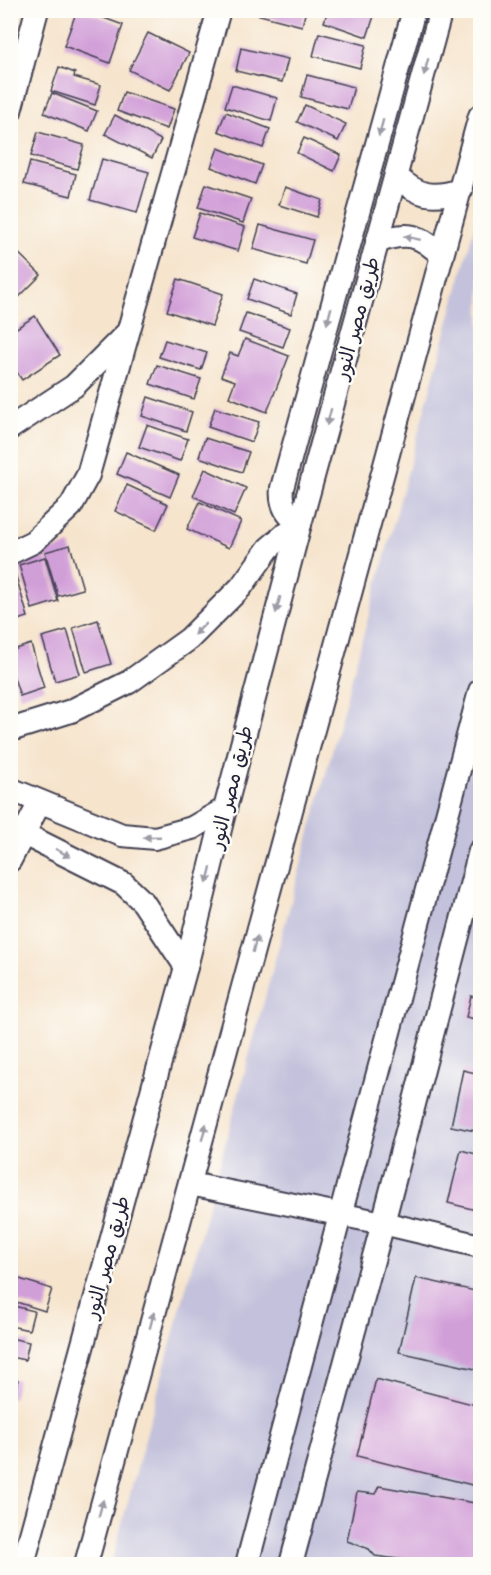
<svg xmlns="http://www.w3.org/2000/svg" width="491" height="1575" font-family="'Comic Neue','Playpen Sans Arabic',sans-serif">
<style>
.industrial{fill:#c3c1db}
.building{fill:#d19fd8}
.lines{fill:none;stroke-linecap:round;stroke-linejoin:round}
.minor-casing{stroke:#423f51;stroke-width:26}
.minor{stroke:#fff;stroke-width:22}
.oneway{fill:#9c9ca7}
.labels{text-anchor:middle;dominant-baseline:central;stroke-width:5;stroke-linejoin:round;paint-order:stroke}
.street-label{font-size:20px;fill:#22223b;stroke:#fdfcf7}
</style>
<rect width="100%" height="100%" fill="#fdfcf7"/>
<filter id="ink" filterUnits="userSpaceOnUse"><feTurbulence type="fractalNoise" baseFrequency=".0167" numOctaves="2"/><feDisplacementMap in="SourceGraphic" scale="12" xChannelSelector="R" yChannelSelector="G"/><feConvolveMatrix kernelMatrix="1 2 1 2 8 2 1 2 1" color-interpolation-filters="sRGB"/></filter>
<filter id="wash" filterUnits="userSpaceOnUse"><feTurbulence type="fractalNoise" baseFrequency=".008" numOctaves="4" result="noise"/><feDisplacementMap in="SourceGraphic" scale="24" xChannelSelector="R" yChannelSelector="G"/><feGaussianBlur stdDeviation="1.35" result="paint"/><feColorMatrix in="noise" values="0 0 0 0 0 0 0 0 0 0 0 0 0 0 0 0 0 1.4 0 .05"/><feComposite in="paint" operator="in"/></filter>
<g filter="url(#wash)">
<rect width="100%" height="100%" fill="#f6e4cc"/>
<path class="industrial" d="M480 206V1564H111Z"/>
<g id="blocks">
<g class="building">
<path d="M77 10H82L123 25 110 63 64 46Z"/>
<path d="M257 10H306L302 26 256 14Z"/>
<path d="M328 10H358L374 16 367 37 324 22Z"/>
<path d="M148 33 189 53 170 90 129 70Z"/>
<path d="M319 33 366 45 360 68 313 56Z"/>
<path d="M241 48 288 59 282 82 236 71Z"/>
<path d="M59 67 75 73 74 77 101 85 95 105 51 91Z"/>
<path d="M307 75 354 87 348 109 301 97Z"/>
<path d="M232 85 277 98 271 121 225 107Z"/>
<path d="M124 92 174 109 167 129 117 111Z"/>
<path d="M52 93 97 111 89 131 44 113Z"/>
<path d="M305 105 346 124 338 141 297 122Z"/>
<path d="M226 112 270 129 263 148 218 131Z"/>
<path d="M115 115 161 140 152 158 105 134Z"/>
<path d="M38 132 84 145 77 169 31 156Z"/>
<path d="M304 138 341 155 334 171 297 153Z"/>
<path d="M218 148 262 165 255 184 211 167Z"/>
<path d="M102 159 149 172 137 213 90 200Z"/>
<path d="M30 162 76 174 71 196 24 184Z"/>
<path d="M206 184 251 199 243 223 198 208Z"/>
<path d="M285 187 322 200 317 217 279 205Z"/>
<path d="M200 213 245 227 238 251 192 237Z"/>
<path d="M260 225 313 240 306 264 253 249Z"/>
<path d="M10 245 41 275 15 301 10 296Z"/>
<path d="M178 279 223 294 212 326 167 311Z"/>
<path d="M254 279 297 294 291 314 247 299Z"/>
<path d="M246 313 290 328 283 347 239 332Z"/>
<path d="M35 316 60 355 22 380 10 362V329L12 331Z"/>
<path d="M245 339 289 356 267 412 229 397 235 381 221 376 230 353 238 356Z"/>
<path d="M165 340 207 353 201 370 159 357Z"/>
<path d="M157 365 201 379 194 399 150 384Z"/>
<path d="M148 397 192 412 186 431 142 416Z"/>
<path d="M215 408 259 422 252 442 208 427Z"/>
<path d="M147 425 188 439 180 461 139 447Z"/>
<path d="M205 438 249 452 242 472 199 457Z"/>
<path d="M126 452 179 475 170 497 117 474Z"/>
<path d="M205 469 246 488 234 515 193 496Z"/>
<path d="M127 485 168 504 156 530 115 511Z"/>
<path d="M200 502 241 521 229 548 187 529Z"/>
<path d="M70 545 83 589 58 596 45 552Z"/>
<path d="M45 557 58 601 32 609 19 565Z"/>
<path d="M15 573 28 617 10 622V575Z"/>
<path d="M98 620 111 664 86 672 73 628Z"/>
<path d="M67 630 80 674 55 681 42 637Z"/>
<path d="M31 644 44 688 20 696 10 666V651Z"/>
<path d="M471 996 480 998 479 1020 466 1017Z"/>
<path d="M463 1070 480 1074V1132L451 1126Z"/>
<path d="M461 1150 480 1155V1211L448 1203Z"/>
<path d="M10 1276 52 1289 45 1311 10 1300Z"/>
<path d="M416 1278 480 1292V1370L399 1352Z"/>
<path d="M10 1305 34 1311 29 1330 10 1326Z"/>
<path d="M10 1338 29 1342 25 1360 10 1357Z"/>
<path d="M10 1378 18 1380 13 1398H10Z"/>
<path d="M376 1379 480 1406V1487L357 1456Z"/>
<path d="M379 1486 480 1504V1526L474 1564H435L375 1556 369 1549 347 1541 357 1492 375 1494Z"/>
</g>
</g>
</g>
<g filter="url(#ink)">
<use href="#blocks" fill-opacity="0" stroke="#423f51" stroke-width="1.5"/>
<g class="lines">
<defs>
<g id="minor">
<path d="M10 111 37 10"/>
<path d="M396 176C418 196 432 199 461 190"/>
<path d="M377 242C407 231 420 234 442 256"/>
<path d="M10 428 74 386 125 335"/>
<path d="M300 524C286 515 280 504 282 488L414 10"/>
<path d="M10 553 33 542 71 506 88 475 219 10"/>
<path d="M10 730 71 711 129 682 189 639 241 587 269 548 283 536 298 528"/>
<path d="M10 789 122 835 155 838 192 828 225 809"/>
<path d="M10 827 124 884 143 902 186 967"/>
<path d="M10 860 40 802"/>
<path d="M190 1184 383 1223 480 1246"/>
<path d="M23 1564 186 967 225 809 300 524 441 10"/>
<path d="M86 1564 480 116"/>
<path d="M247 1564 480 691"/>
<path d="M291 1564 383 1223 480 851"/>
</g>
</defs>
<use href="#minor" class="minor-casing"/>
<use href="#minor" class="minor"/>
</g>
<defs><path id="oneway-solid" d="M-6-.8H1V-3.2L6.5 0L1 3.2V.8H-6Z" transform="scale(1.5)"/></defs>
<g class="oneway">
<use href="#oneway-solid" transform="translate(426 67) rotate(105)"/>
<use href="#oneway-solid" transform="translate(381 128) rotate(105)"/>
<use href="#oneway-solid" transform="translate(412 238) rotate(-168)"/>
<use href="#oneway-solid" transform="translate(329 316) rotate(105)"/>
<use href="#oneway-solid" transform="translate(329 417) rotate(105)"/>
<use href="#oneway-solid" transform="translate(278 605) rotate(105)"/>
<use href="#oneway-solid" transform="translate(200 629) rotate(135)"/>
<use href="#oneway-solid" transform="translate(152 837) rotate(178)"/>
<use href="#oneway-solid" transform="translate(63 853) rotate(28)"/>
<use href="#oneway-solid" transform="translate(209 875) rotate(104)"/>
<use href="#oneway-solid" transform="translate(255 944) rotate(-75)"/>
<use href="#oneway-solid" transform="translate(204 1132) rotate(-75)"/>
<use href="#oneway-solid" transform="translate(152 1320) rotate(-75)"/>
<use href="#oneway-solid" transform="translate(101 1508) rotate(-75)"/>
</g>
</g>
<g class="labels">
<g class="street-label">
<text transform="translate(357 318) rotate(-75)">طريق مصر النور</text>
<text transform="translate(231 787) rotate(-76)">طريق مصر النور</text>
<text transform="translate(107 1257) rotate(-75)">طريق مصر النور</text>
</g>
</g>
<rect width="491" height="1575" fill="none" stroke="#fdfcf7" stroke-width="36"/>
</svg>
